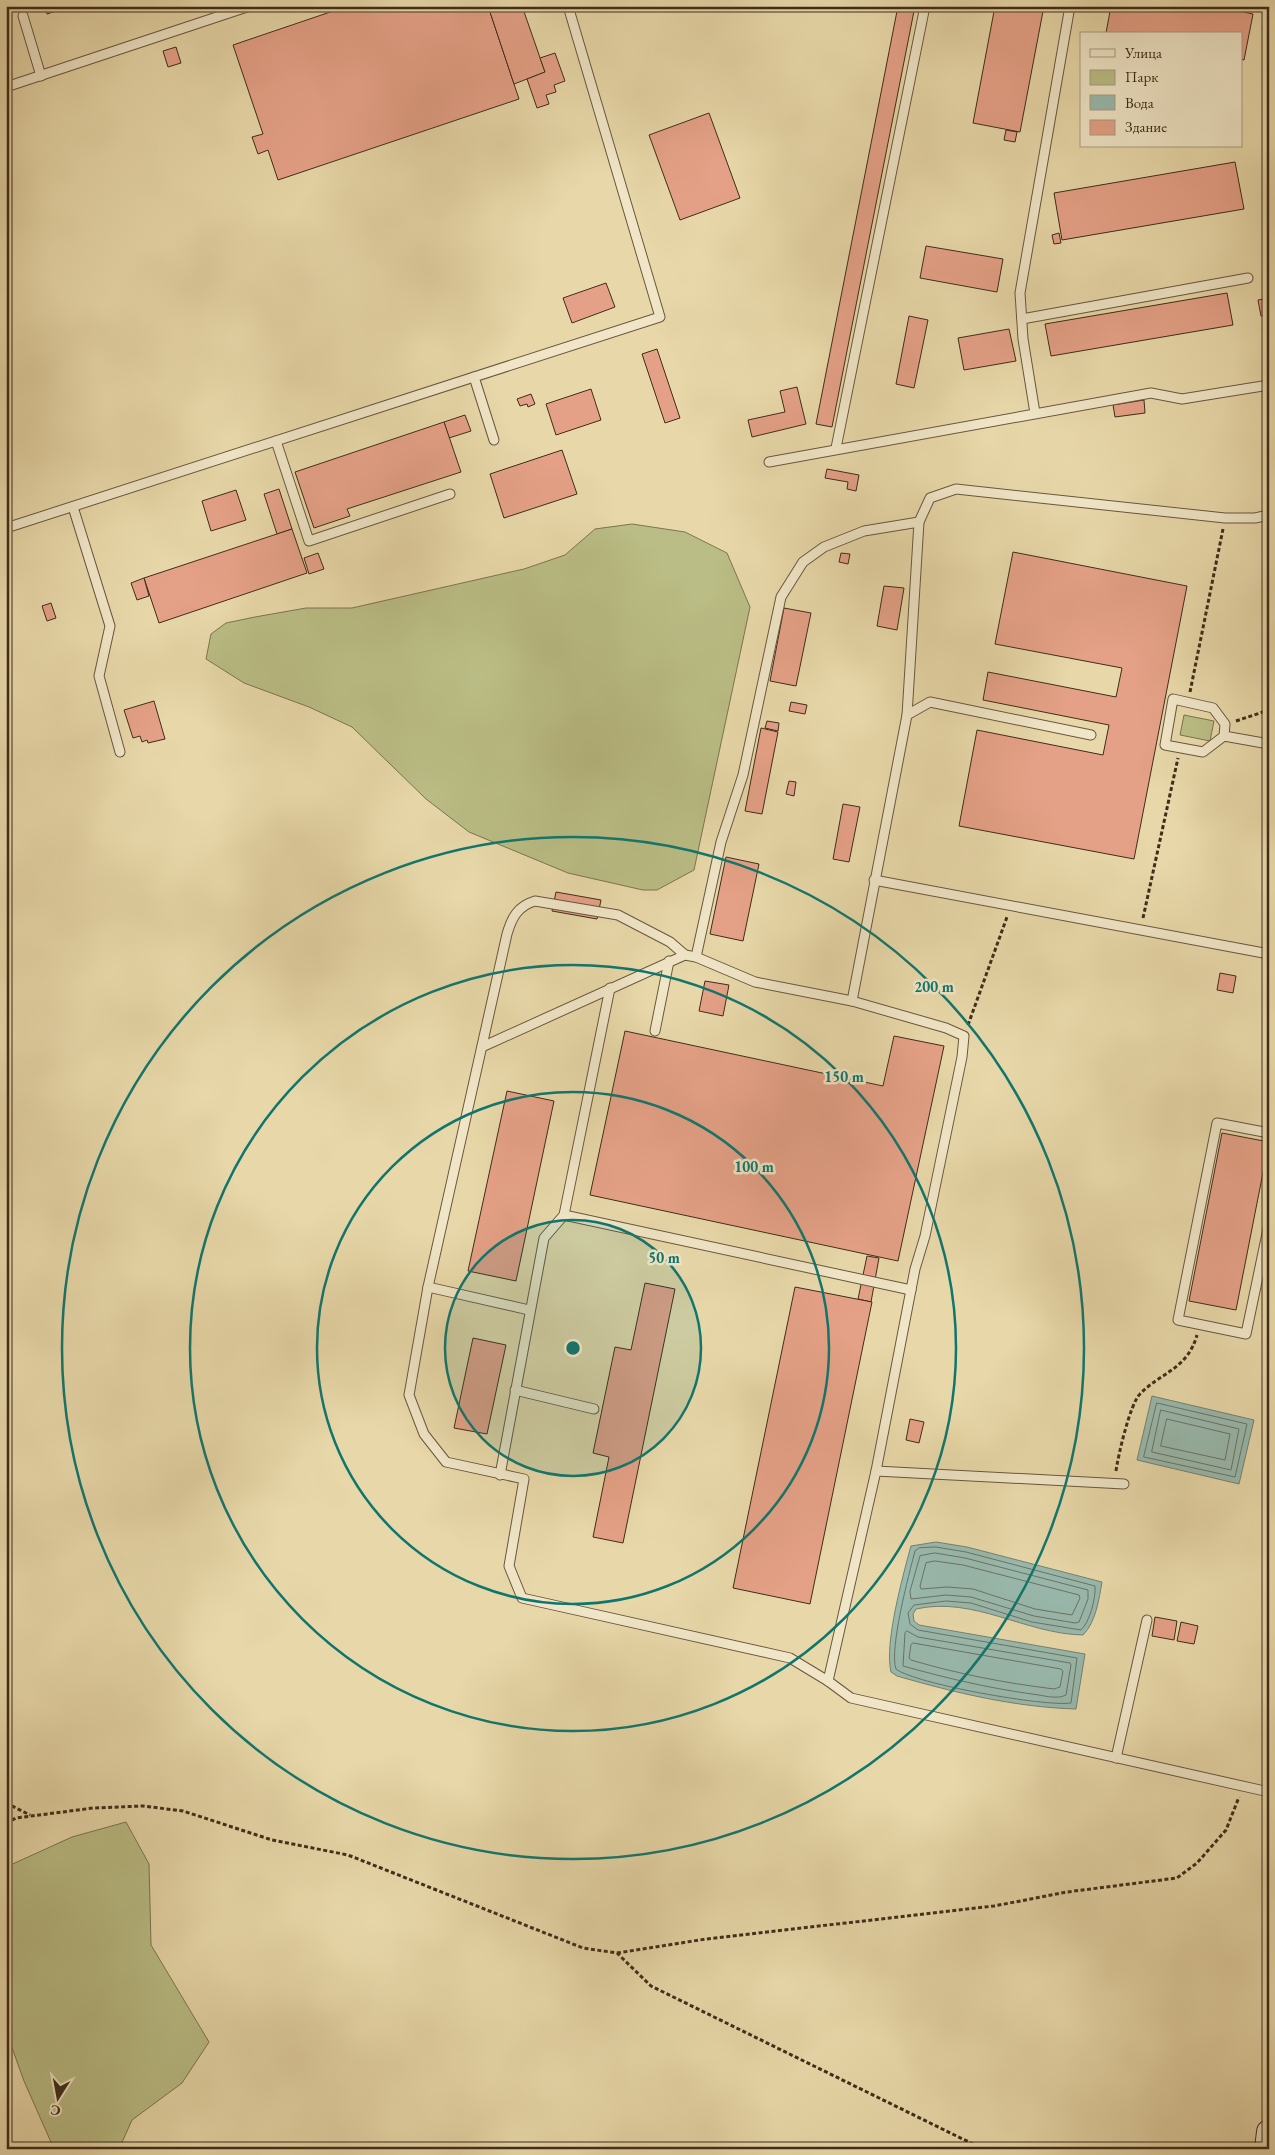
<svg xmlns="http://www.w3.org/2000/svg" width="1275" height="2155" font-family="'EB Garamond',serif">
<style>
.green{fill:#babd85;stroke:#7c7450}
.water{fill:#98b9ad;stroke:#748172}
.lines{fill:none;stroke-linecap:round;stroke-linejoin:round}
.shore{stroke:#6c7264;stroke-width:1}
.building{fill:#e5a187;stroke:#3f2c1a}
.lane-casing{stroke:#69573e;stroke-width:11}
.secondary-casing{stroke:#3f2c1a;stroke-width:26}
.path{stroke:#3f2c1a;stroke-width:3;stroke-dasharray:4 2.5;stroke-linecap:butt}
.lane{stroke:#f0e6c7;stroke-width:9}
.secondary{stroke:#f0e6c7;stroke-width:24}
.ring{fill:none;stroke:#0f766e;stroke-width:2.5}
.centre{fill:#0f766e;stroke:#f0e6c7;stroke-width:2.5}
.ring-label{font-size:15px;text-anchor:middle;font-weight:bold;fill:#0f766e;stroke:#f0e6c7;stroke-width:5;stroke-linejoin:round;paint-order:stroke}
</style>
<rect width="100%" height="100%" fill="#e8d8a9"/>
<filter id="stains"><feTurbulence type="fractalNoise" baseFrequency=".004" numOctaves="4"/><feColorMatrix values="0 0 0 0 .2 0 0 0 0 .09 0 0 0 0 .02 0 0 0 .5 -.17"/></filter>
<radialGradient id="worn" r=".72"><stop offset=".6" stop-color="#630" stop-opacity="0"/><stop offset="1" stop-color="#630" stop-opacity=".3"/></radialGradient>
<g class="green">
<path d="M632 524 685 532 727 553 750 607 694 870 657 890H643L568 873 469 832 426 799 352 727 309 707 244 683 206 659 211 634 226 623 255 617 306 608H352L524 569 565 555 595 529Z"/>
<path d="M1184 715 1214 721 1210 741 1180 735Z"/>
<path d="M126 1822 149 1864 151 1945 209 2042 182 2083 132 2120 119 2149H54L24 2081 6 2031V1867L72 1837Z"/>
</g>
<g class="water">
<path d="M1152 1396 1254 1420 1239 1484 1137 1460Z"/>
<path d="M936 1542 967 1547 1102 1582C1099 1599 1096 1622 1083 1635 1026 1634 974 1596 916 1609L913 1614 914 1621 919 1625 1085 1654 1076 1709C1014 1707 956 1693 897 1676L891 1672C884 1644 903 1575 911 1546Z"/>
</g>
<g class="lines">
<g class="shore">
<path d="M1157 1403 1247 1424 1235 1477 1144 1457Z"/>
<path d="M1161 1410 1239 1429 1231 1470 1152 1452Z"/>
<path d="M1167 1419 1230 1434 1225 1460 1161 1446Z"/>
<path d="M936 1547 966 1552 1095 1586C1096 1597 1090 1622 1081 1630L1032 1622 971 1603 946 1601 914 1605 908 1613 910 1624 918 1630 1077 1658 1071 1703C1046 1707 915 1684 896 1669 889 1649 909 1574 915 1551L919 1548Z"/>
<path d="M935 1553 965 1558 1088 1590V1599L1079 1622 1075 1623 1034 1616 971 1597 946 1595 911 1599 910 1591 920 1556Z"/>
<path d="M935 1561 963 1565 1079 1595 1080 1598 1072 1615 1035 1609 973 1589 947 1587 921 1589 920 1586 926 1563Z"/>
<path d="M907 1631 918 1637 1070 1663 1071 1665 1066 1695C1057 1700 1042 1695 1032 1694 988 1688 946 1678 903 1666L905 1633Z"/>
<path d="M913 1643 1061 1669 1063 1671 1060 1687 1054 1689C1005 1683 958 1674 911 1660L909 1658 911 1645Z"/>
</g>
</g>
<g class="building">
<path d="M44 6H71L47 14Z"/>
<path d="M348 6H488L519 99 278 180 268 150 258 154 252 137 263 134 233 45Z"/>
<path d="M488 6H522L545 72 514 84Z"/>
<path d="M898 6H915L832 427 816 424Z"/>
<path d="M995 6H1044L1020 132 973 123Z"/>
<path d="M1111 6H1215L1253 14 1244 60 1241 59V34L1106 33Z"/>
<path d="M1266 13 1269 14V31L1263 29Z"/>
<path d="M176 47 181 63 168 67 163 51Z"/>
<path d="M555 53 565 81 554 85 556 92 546 95 549 104 537 108 527 79 545 72 540 58Z"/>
<path d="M709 113 740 198 680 220 649 135Z"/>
<path d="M1006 130 1017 132 1015 142 1004 140Z"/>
<path d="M1235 162 1244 209 1062 240 1054 193Z"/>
<path d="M1059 233 1061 243 1054 244 1052 235Z"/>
<path d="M926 246 1003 259 997 292 920 278Z"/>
<path d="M606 283 615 307 572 323 563 298Z"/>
<path d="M1227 293 1233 325 1051 356 1045 324Z"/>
<path d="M1269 298V315L1261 316 1258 300Z"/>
<path d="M909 316 928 320 914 388 896 384Z"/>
<path d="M1009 329 1016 361 964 370 958 338Z"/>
<path d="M657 349 680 418 665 423 642 354Z"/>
<path d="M797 387 806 424 752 437 748 420 785 412 780 391Z"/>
<path d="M591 389 601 420 556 435 546 404Z"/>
<path d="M531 394 535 404 528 407 527 404 520 406 517 399Z"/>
<path d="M1144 400 1145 413 1115 417 1113 405Z"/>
<path d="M465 415 471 431 449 438 444 422Z"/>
<path d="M444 422 461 472 347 509 350 516 314 528 295 472Z"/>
<path d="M562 450 577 494 504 518 490 474Z"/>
<path d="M827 469 859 475 856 491 847 489 848 482 825 478Z"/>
<path d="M279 489 292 529 277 534 264 494Z"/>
<path d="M236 490 246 520 211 531 202 501Z"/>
<path d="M292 529 307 573 159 623 144 578Z"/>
<path d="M1013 552 1187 586 1134 859 959 826 977 730 1103 755 1109 725 983 700 988 672 1116 697 1122 668 995 644Z"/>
<path d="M318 553 324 569 309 574 304 558Z"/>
<path d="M841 553 850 554 848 564 839 562Z"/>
<path d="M144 578 149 596 137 600 131 583Z"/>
<path d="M884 586 904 588 897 630 877 626Z"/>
<path d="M51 603 56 618 47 621 42 606Z"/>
<path d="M784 608 811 613 796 686 770 681Z"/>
<path d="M154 701 165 739 148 743 147 740 142 742 140 736 133 738 124 710Z"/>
<path d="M791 702 807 705 805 714 789 711Z"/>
<path d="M767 721 779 723 778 731 765 728Z"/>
<path d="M761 728 778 732 762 814 745 811Z"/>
<path d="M789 781 796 782 794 796 786 794Z"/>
<path d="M843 804 860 807 849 862 833 859Z"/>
<path d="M726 857 759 864 743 941 710 934Z"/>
<path d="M556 892 601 900 597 919 552 911Z"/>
<path d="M1220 973 1236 976 1233 993 1217 990Z"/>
<path d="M705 981 729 985 723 1016 699 1011Z"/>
<path d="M625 1031 883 1086 894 1036 944 1046 898 1261 590 1195Z"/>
<path d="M507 1091 554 1101 516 1281 468 1271Z"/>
<path d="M1222 1133 1269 1142 1236 1310 1189 1301Z"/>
<path d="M867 1256 879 1258 871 1302 858 1299Z"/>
<path d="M645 1283 675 1289 623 1543 593 1537 609 1457 593 1453 615 1347 631 1350Z"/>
<path d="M795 1287 872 1302 810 1604 733 1588Z"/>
<path d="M473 1338 506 1345 487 1434 454 1428Z"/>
<path d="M910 1419 924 1422 919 1443 906 1440Z"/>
<path d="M1155 1617 1177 1621 1174 1640 1152 1636Z"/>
<path d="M1181 1622 1198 1626 1194 1644 1177 1641Z"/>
</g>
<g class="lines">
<defs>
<g id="lane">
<path d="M23 16 41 76"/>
<path d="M6 87 250 6"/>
<path d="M1022 319 1248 278"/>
<path d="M474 377 494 440"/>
<path d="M1035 413 1023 339 1020 293 1070 6"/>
<path d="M276 441 309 541 450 494"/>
<path d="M836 448 925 6"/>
<path d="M769 462 1151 393 1182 399 1269 385"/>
<path d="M73 507 110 626 99 676 120 752"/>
<path d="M6 528 660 317 568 6"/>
<path d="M907 715 930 702 1091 735"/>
<path d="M1224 736 1225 724 1213 708 1173 699 1165 745 1203 752 1224 736 1269 744"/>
<path d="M874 880 1269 954"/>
<path d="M685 955 670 942 618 915 535 901C518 906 512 917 507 934L428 1287 409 1395 424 1434 446 1462 524 1479 509 1566 522 1598 790 1658 828 1681 851 1698 1269 1792"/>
<path d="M696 957 721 842 743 775 781 597 803 562 824 547 864 531 919 522"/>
<path d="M852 1001 907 715 919 522 930 498 956 489 1225 518H1255L1269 515"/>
<path d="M655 1031 669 961"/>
<path d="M482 1047 685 955 696 957 755 982 852 1001 946 1028 964 1036 962 1057 925 1236 915 1269 876 1471 828 1681"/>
<path d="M1269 1133 1217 1123 1178 1320 1246 1334 1269 1224"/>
<path d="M564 1215 911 1290"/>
<path d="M428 1287 529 1310"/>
<path d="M515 1390 594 1409"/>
<path d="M876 1471 1124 1484"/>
<path d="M500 1475 544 1238 564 1215 610 988"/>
<path d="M1116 1758 1147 1620"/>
</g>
<path id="secondary" d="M1267 2149 1269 2132"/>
</defs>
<use href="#lane" class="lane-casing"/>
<use href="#secondary" class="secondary-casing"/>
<g class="path">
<path d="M1190 692 1223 529"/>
<path d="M1236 721 1269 710"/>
<path d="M1143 918 1178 758"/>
<path d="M968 1025 1007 917"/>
<path d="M1116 1471C1118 1456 1130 1404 1140 1394 1161 1372 1187 1370 1197 1335"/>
<path d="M6 1803 30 1815"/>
<path d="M6 1823 16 1818 93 1808 143 1806 183 1811 272 1840 348 1855 583 1948 617 1953 651 1986 983 2149"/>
<path d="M617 1953 706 1939 994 1906 1067 1892 1177 1878 1197 1863 1226 1830 1239 1797"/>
</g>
<use href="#lane" class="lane"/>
<use href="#secondary" class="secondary"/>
</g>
<circle cx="573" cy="1348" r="128" fill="#0f766e" fill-opacity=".12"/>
<g class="ring">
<circle cx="573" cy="1348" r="128"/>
<circle cx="573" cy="1348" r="256"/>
<circle cx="573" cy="1348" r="383"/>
<circle cx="573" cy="1348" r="511"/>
</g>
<circle cx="573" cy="1348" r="8" class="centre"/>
<g class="ring-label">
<text x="934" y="992">200 m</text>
<text x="844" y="1082">150 m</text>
<text x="754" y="1172">100 m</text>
<text x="664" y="1263">50 m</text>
</g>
<rect width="1275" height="2155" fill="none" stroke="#e8d8a9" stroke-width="25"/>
<rect x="8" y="8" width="1260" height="2140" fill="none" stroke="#3f2c1a" stroke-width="2.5"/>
<rect x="12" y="12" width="1250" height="2130" fill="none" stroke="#3f2c1a"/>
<rect x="1080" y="32" width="162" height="115" fill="#f0e6c7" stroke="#a99c82"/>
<rect x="1090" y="49" width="25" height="8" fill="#f0e6c7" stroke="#a99c82"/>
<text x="1125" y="58" font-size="15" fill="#3f2c1a">Улица</text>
<rect x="1090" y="70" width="25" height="15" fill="#babd85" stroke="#a99c82"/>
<text x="1125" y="82" font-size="15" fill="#3f2c1a">Парк</text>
<rect x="1090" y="95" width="25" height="15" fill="#98b9ad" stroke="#a99c82"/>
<text x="1125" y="108" font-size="15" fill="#3f2c1a">Вода</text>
<rect x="1090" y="120" width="25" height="15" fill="#e5a187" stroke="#a99c82"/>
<text x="1125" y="132" font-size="15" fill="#3f2c1a">Здание</text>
<g transform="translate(58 2098) rotate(191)" stroke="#f0e6c7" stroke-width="4" paint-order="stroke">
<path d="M0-4L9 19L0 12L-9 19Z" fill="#3f2c1a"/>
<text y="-8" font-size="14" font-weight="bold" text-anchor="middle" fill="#3f2c1a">С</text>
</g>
<rect width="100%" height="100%" filter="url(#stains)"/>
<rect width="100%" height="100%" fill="url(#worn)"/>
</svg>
